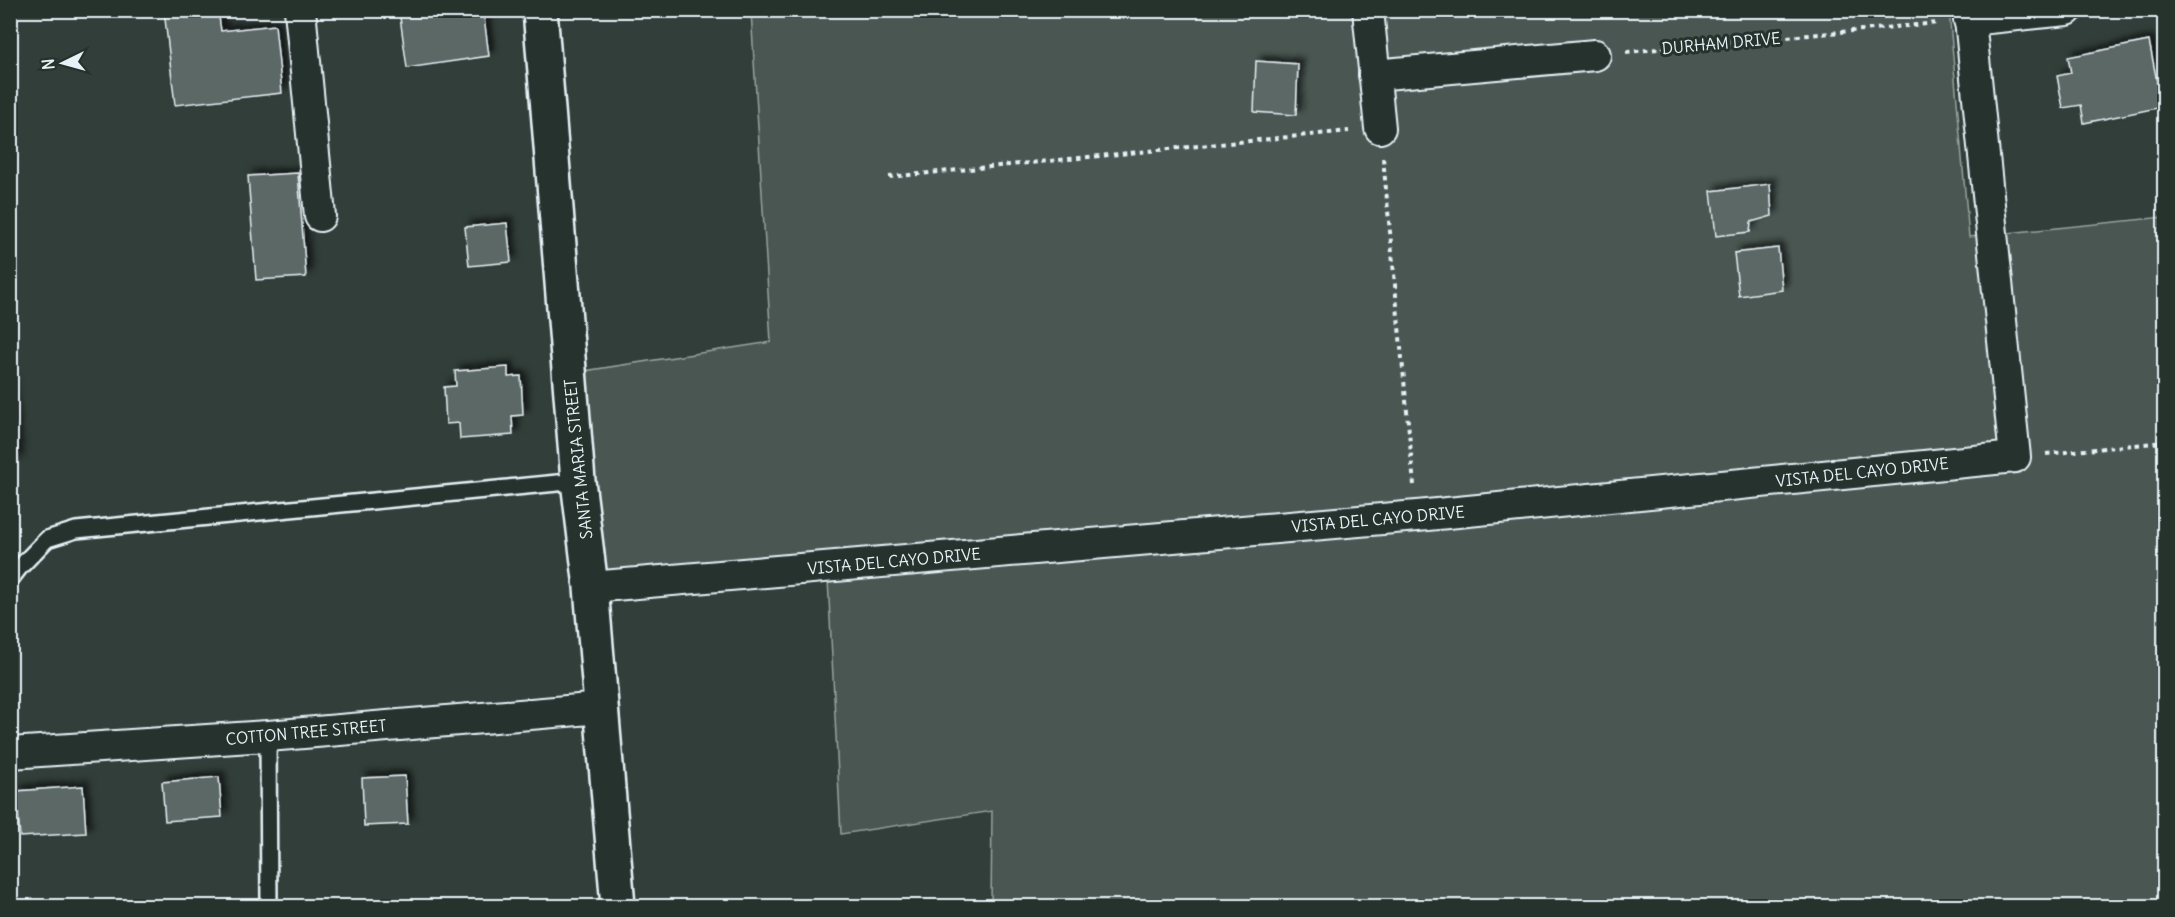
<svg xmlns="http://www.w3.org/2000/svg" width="2175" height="917" font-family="Delius,sans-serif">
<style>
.green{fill:#495651;stroke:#98a4a4;stroke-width:1.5}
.building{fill:#5c6865;stroke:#e8f1f8;stroke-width:1.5;filter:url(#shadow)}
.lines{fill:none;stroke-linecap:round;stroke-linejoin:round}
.service-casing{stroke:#e8f1f8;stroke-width:20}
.minor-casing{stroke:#e8f1f8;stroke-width:34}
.tertiary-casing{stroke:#e8f1f8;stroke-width:38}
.path{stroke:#e8f1f8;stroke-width:4;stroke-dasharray:4.5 4.5;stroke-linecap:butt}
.service{stroke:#26332d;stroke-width:15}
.minor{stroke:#26332d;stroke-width:30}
.tertiary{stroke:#26332d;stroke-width:33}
.labels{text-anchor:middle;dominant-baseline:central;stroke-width:6;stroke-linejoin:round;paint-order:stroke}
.street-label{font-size:16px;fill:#e8f1f8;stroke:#26332d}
</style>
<defs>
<filter id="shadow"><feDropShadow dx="5.5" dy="-5.5" stdDeviation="3" flood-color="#0009"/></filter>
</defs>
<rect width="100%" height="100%" fill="#323e39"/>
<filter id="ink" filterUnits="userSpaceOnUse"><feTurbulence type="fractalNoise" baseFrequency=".0167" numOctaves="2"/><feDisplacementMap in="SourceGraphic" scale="12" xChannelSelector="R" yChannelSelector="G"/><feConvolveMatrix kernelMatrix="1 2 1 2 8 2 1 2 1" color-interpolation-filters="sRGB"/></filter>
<g filter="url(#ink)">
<path class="green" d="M751 11H1949L1969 237 2164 217V906H991L992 811 841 834 828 579 606 592 578 372 771 342Z"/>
<g class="building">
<path d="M164 10H218L221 31 275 25 282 93 175 105Z"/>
<path d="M399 10H483L489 56 407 68Z"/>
<path d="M2149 41 2162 107 2084 123 2081 105 2063 108 2057 76 2071 73 2068 57Z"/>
<path d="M1256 61 1298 64 1296 115 1254 112Z"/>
<path d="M298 173 306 277 256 280 248 176Z"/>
<path d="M1770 184 1772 216 1751 222 1750 232 1716 236 1711 191Z"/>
<path d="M507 223 511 262 469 266 465 227Z"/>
<path d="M1778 248 1782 290 1739 296 1734 253Z"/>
<path d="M508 367V377L521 376 523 415 512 416 513 435 460 439 459 423 446 424 444 387 456 386 455 371Z"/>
<path d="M10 379 18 461H10Z"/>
<path d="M405 776 408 824 364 826 362 778Z"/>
<path d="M219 777 222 817 165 821 162 782Z"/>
<path d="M83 786 86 833 20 837 16 791Z"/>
</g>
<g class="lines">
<defs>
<g id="service">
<path d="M10 580 20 567 47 539 76 530 578 481"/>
<path d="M268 736 269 906"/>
</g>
<g id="minor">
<path d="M300 10 320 216"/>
<path d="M1368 10 1380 128"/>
<path d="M1969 20 2067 10"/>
<path d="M1374 75 1595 55"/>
<path d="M591 587 1417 516 2015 457 1969 10"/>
<path d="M10 753 268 736 602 708"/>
</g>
<path id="tertiary" d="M540 10 578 481 591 587 618 906"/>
</defs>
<use href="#service" class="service-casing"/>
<use href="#minor" class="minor-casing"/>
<use href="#tertiary" class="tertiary-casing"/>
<g class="path">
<path d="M1626 52 1938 23"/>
<path d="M1383 158 1414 485"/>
<path d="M889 177 1349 131"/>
<path d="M2046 454 2164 442"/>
</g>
<use href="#service" class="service"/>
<use href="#minor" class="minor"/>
<use href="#tertiary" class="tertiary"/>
</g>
</g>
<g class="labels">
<g class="street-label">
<text transform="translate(1721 43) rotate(-5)">DURHAM DRIVE</text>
<text transform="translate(578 459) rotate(-96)">SANTA MARIA STREET</text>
<text transform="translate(1862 472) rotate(-6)">VISTA DEL CAYO DRIVE</text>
<text transform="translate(1378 519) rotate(-5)">VISTA DEL CAYO DRIVE</text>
<text transform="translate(894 561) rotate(-5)">VISTA DEL CAYO DRIVE</text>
<text transform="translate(306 732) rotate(-5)">COTTON TREE STREET</text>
</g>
</g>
<rect width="2175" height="917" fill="none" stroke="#26332d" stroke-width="36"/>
<rect x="18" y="18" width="2139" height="881" fill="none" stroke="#e8f1f8" stroke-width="2" filter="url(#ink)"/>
<g transform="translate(63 63) rotate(265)" stroke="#26332d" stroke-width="4.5" paint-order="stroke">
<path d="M0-4.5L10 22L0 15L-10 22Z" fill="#e8f1f8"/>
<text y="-9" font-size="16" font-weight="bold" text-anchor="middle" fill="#e8f1f8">N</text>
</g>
</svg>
